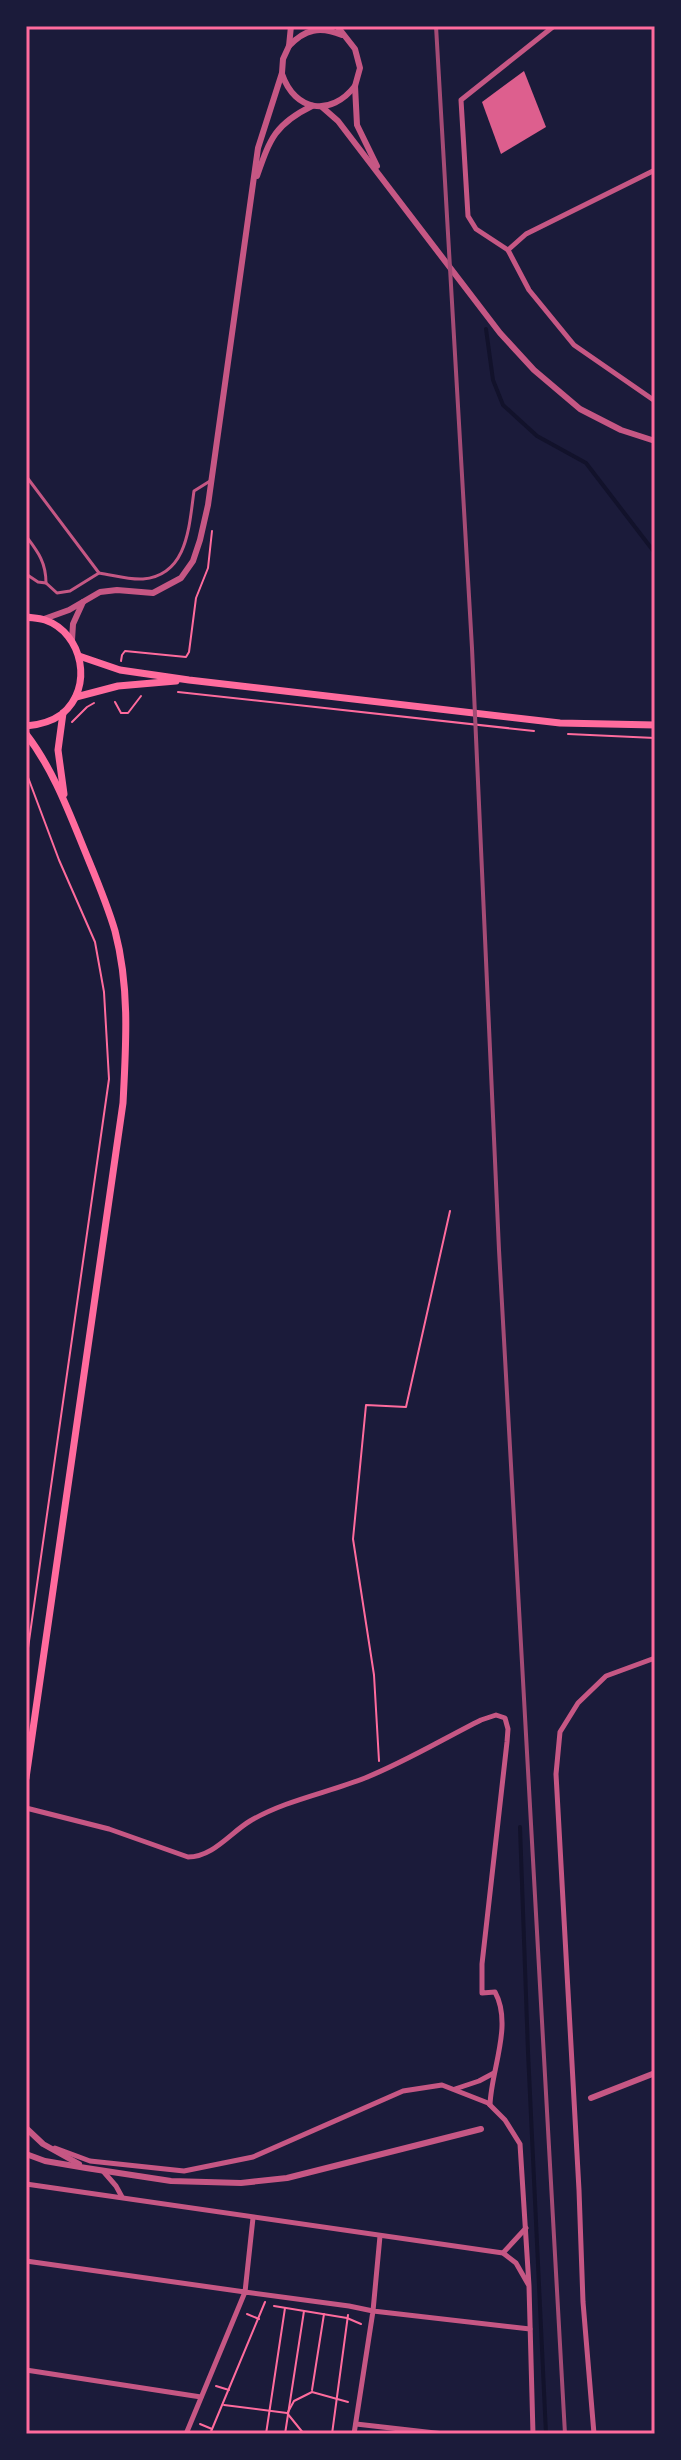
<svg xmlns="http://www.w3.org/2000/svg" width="681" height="2460" font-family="Manrope,sans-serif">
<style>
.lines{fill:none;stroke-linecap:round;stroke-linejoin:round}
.stream{stroke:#12122b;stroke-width:4}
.building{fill:#dd5f8e}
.path{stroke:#ff6b9d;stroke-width:2}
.service{stroke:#c65784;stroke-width:3}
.minor{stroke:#c65784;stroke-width:5}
.tertiary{stroke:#c65784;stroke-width:6}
.secondary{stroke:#ff6b9d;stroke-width:7}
.rail{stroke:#a44b75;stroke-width:4}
.neatline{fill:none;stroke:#ff6b9d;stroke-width:3}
</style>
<rect width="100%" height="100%" fill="#1b1b3a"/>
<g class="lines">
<g class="stream">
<path d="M486 329 493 380 503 405 537 436 586 463 655 553"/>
<path d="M520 1827 528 2052 546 2434"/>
</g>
</g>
<path class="building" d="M524 71 546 127 501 154 482 102Z"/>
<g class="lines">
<g class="path">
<path d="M121 661 122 655 125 651 186 657 189 652 196 598 208 568 212 531"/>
<path d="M178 692 534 731"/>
<path d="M115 702 121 713H128L141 696"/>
<path d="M72 722 87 707 94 703"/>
<path d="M568 734 655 738"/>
<path d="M26 772 59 860 95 942 104 992 109 1079 26 1662"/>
<path d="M379 1761 374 1675 353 1539 366 1405 406 1407 450 1211"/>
<path d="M274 2306 347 2318 361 2324"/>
<path d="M247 2314 259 2319"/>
<path d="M216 2386 229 2390"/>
<path d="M312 2390 324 2314"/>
<path d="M224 2405 287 2413 304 2434"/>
<path d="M288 2412 294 2401 312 2392 348 2402"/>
<path d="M200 2424 212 2429"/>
<path d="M210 2434 265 2302"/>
<path d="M266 2434 285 2308"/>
<path d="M285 2434 304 2311"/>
<path d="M316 2434H338"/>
<path d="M332 2434 348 2315"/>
</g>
<g class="service">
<path d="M26 476 99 573C113 575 129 580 143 579 188 575 189 526 194 491L210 481"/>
<path d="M26 536C38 552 46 562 46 583L57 593 70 591 99 573"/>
<path d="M26 574 38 582 46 583"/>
</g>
<g class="minor">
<path d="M554 26 461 100 468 216 476 229 508 250 529 290 574 345 655 401"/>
<path d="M508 250 526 234 655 170"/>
<path d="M26 1808 109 1829 188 1857C213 1857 230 1833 250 1821 286 1800 327 1793 365 1778 405 1762 443 1739 481 1720L496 1715 505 1718 508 1729 507 1742 482 1964V1993L495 1992C513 2025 491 2070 490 2105"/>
<path d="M455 2089 479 2081 494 2073"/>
<path d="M55 2148 90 2161 184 2171 253 2157 403 2091 442 2085 488 2103 505 2120 520 2144 529 2286 533 2434"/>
<path d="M103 2171 116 2186 122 2197"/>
<path d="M26 2184 503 2253 516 2263 528 2284"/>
<path d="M380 2236 373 2311 530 2329"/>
<path d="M503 2253 526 2228"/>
<path d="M26 2261 245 2292 253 2218"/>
<path d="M26 2370 201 2397"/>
<path d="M356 2424 444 2434"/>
<path d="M186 2434 245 2292 349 2306 373 2311 354 2434"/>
<path d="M594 2434 583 2302 579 2190 556 1774 560 1732 578 1703 606 1676 655 1658"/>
</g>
<g class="tertiary">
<path d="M337 26 355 49 360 68 355 86 357 125 377 166"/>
<path d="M289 46C305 29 320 26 342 35"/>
<path d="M282 74C295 112 331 117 355 86"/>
<path d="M322 107 338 121 500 333 534 370 580 409 621 430 655 441"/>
<path d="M257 176C270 139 275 124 312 106"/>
<path d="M44 619 69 610 100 592 117 590 153 593 181 578 193 561 200 540 208 505 258 148 282 73 283 59 289 46 291 26"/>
<path d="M72 640 73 624 83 602"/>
<path d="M591 2098 655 2073"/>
<path d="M26 2128 43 2144 79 2164"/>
<path d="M26 2154 45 2161 86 2168 171 2181 241 2183 287 2178 481 2129"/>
</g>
<g class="secondary">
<path d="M26 617C32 618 39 618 45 620 83 633 94 688 62 714 51 722 39 725 26 726"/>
<path d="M79 656 120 670 189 680 560 723 655 725"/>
<path d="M76 697 118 686 176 681"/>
<path d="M63 713 58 750 64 794"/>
<path d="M26 734C50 765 65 802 80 839 92 869 106 900 115 931 130 988 126 1045 123 1103L26 1778"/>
</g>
<path class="rail" d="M436 26 472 648 499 1250 565 2434"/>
</g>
<rect width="681" height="2460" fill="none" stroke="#1b1b3a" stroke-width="56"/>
<rect x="28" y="28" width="625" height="2404" class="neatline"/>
</svg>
